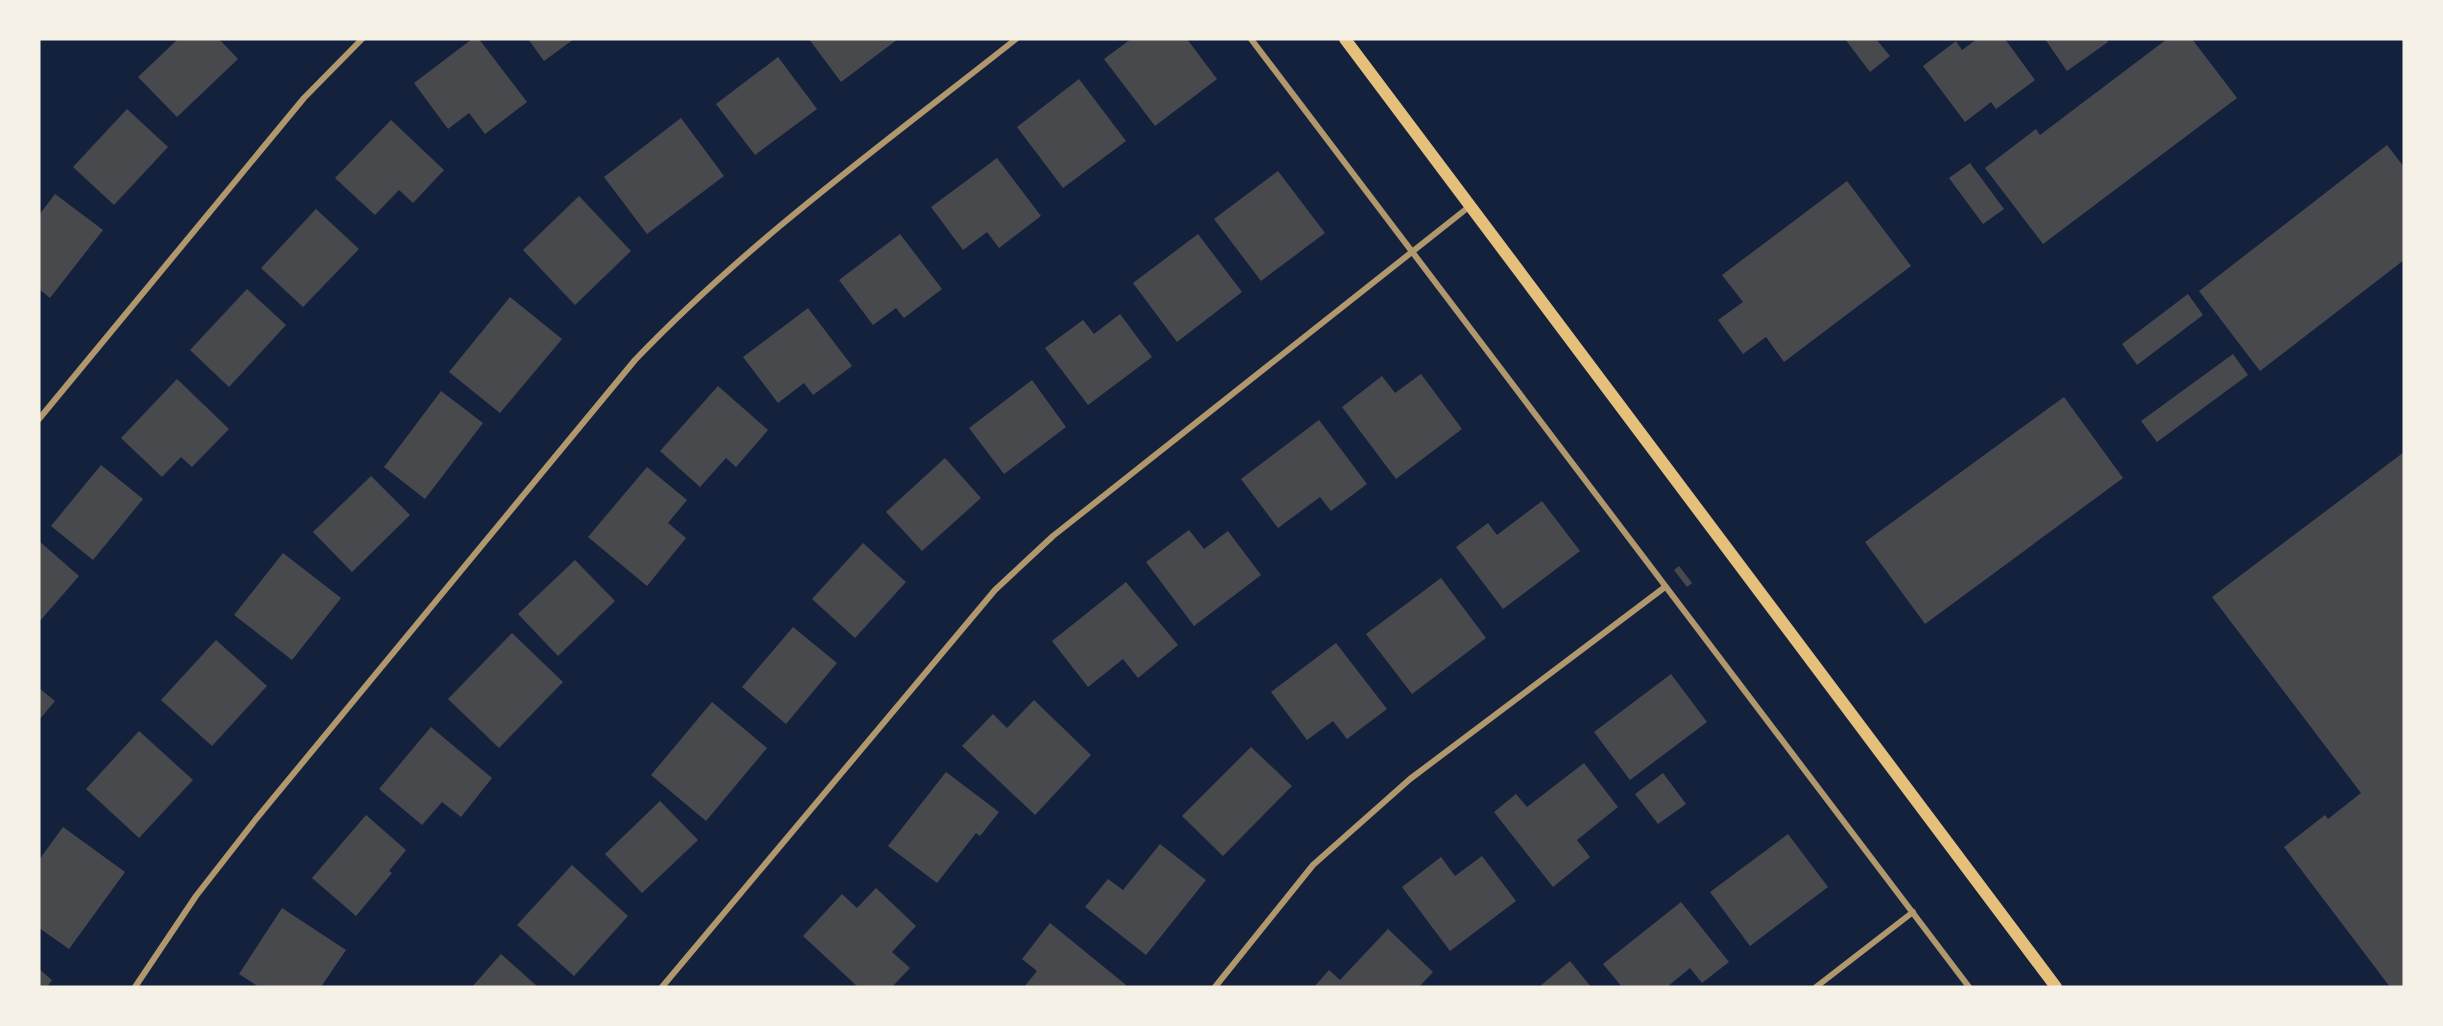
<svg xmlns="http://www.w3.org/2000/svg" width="2443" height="1026" font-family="'Noto Serif',serif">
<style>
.building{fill:#48494c}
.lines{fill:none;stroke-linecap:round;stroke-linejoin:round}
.minor{stroke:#b1986c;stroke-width:6}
.secondary{stroke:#e5c07b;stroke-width:12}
</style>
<rect width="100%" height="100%" fill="#14213d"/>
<g class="building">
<path d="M178 39H219L238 59 177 117 138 77Z"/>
<path d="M472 39H479L527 102 485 134 469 113 448 129 414 83Z"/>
<path d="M528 39H574L544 61Z"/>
<path d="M809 39H898L841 82Z"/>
<path d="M1131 39H1187L1217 79 1155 126 1104 59Z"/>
<path d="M1845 39H1876L1890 56 1870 72Z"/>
<path d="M1977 39H2005L2035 80 1996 109 1991 102 1965 122 1923 66 1956 41 1962 50Z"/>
<path d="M2045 39H2107L2108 42 2067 71Z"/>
<path d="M2167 39H2192L2237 98 2043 244 1985 168 2036 129 2040 135Z"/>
<path d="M778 57 817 109 755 155 716 104Z"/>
<path d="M1079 79 1126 141 1063 188 1017 127Z"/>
<path d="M127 109 168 147 114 205 73 167Z"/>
<path d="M681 118 724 176 647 234 604 177Z"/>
<path d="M391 120 444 170 413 203 399 190 375 215 335 178Z"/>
<path d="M2387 145 2404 167V260L2260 371 2199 291Z"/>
<path d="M997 158 1041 216 999 248 987 232 963 250 931 207Z"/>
<path d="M1970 163 2004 209 1983 224 1949 178Z"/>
<path d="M1278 171 1325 233 1261 281 1214 219Z"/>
<path d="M1847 181 1911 266 1784 362 1766 337 1743 354 1718 320 1743 302 1722 275Z"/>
<path d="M55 194 103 230 50 298 39 289V215Z"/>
<path d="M579 196 631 251 575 305 523 250Z"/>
<path d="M316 209 359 249 303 307 261 268Z"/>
<path d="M900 234 942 289 904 318 896 308 873 325 839 280Z"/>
<path d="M1198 234 1242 292 1177 342 1133 283Z"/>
<path d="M247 289 286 325 229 387 190 350Z"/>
<path d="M2188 294 2203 315 2137 365 2122 344Z"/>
<path d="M510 297 562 339 500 413 449 372Z"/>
<path d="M808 308 852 366 813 395 804 383 778 403 743 357Z"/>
<path d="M1120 314 1152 357 1088 405 1045 348 1083 320 1094 334Z"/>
<path d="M2233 354 2248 375 2157 442 2141 421Z"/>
<path d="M1421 374 1462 429 1396 479 1342 407 1382 376 1395 393Z"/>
<path d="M177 379 229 429 192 467 181 457 162 477 121 438Z"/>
<path d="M1032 380 1066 427 1004 474 969 428Z"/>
<path d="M718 386 768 430 736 467 726 458 700 487 660 451Z"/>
<path d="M441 391 483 423 425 499 384 467Z"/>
<path d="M2064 397 2123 478 1925 624 1865 542Z"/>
<path d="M1319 420 1367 484 1331 511 1320 497 1278 528 1241 479Z"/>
<path d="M2404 452V987H2390L2284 847 2325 815 2328 819 2361 793 2212 597Z"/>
<path d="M945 458 981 498 922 551 886 512Z"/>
<path d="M101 465 143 499 93 560 51 526Z"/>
<path d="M647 467 687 500 668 523 686 538 647 586 588 537Z"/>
<path d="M371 476 410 515 352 572 313 532Z"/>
<path d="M1542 501 1580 551 1503 609 1456 547 1488 523 1497 535Z"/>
<path d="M1189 530 1204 549 1228 531 1261 575 1194 626 1146 562Z"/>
<path d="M39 541 79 576 39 622Z"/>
<path d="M863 543 906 582 855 638 812 599Z"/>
<path d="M283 553 341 598 292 660 234 615Z"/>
<path d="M575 560 615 601 558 656 518 614Z"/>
<path d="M1679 566 1692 583 1687 587 1674 570Z"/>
<path d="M1441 578 1486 638 1412 694 1366 634Z"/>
<path d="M1126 582 1178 645 1138 678 1123 659 1088 687 1052 641Z"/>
<path d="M793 627 837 663 786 724 742 687Z"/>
<path d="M512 633 563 682 499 748 448 699Z"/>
<path d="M216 640 267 686 212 746 161 700Z"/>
<path d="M1336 643 1387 709 1347 739 1333 721 1307 740 1271 692Z"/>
<path d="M1671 674 1707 722 1630 780 1594 732Z"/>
<path d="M39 688 55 701 39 720Z"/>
<path d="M1034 700 1091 755 1035 815 962 746 993 714 1007 728Z"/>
<path d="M712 702 767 748 706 821 651 775Z"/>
<path d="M431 727 492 778 461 817 442 802 422 825 379 789Z"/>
<path d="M139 731 193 780 139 838 86 789Z"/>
<path d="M1251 747 1292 786 1223 856 1182 816Z"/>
<path d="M1584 763 1618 807 1577 840 1590 857 1553 887 1494 812 1516 794 1527 807Z"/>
<path d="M946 772 999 812 980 836 976 833 937 883 888 846Z"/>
<path d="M1663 773 1686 804 1658 824 1635 794Z"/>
<path d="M660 801 698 840 642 893 605 854Z"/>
<path d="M366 815 406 850 389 871 392 873 356 916 312 878Z"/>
<path d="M63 827 125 872 69 949 39 928V860Z"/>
<path d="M1788 834 1828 887 1750 946 1710 892Z"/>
<path d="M1160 844 1206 880 1146 955 1085 907 1108 879 1123 890Z"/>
<path d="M1482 856 1516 901 1450 951 1402 887 1441 857 1455 876Z"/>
<path d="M572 865 628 916 574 976 517 925Z"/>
<path d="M876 888 916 926 892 952 910 968 892 987H858L803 936 842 894 857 908Z"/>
<path d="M1681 902 1729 962 1702 983 1690 968 1667 987H1622L1603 964Z"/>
<path d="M282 908 346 950 321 987H259L239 974Z"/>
<path d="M1050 923 1126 985 1124 987H1024L1037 971 1022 959Z"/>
<path d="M1388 929 1433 972 1419 987H1314L1329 970 1340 980Z"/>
<path d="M501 954 538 987H472Z"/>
<path d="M1570 961 1591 987H1539Z"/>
<path d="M39 969 52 980 47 987H39Z"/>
</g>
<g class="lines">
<g class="minor">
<path d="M1251 39 1969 987"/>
<path d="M39 419 304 98 362 39"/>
<path d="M135 987 196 896 256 819 635 360C750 240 886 142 1016 39"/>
<path d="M662 987 995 590 1053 536 1470 206"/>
<path d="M1215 987 1313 865 1410 779 1665 587"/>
<path d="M1816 987 1913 912"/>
</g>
<path class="secondary" d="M1345 39 2056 987"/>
</g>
<rect width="2443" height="1026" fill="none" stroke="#f6f1e7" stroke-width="81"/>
</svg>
